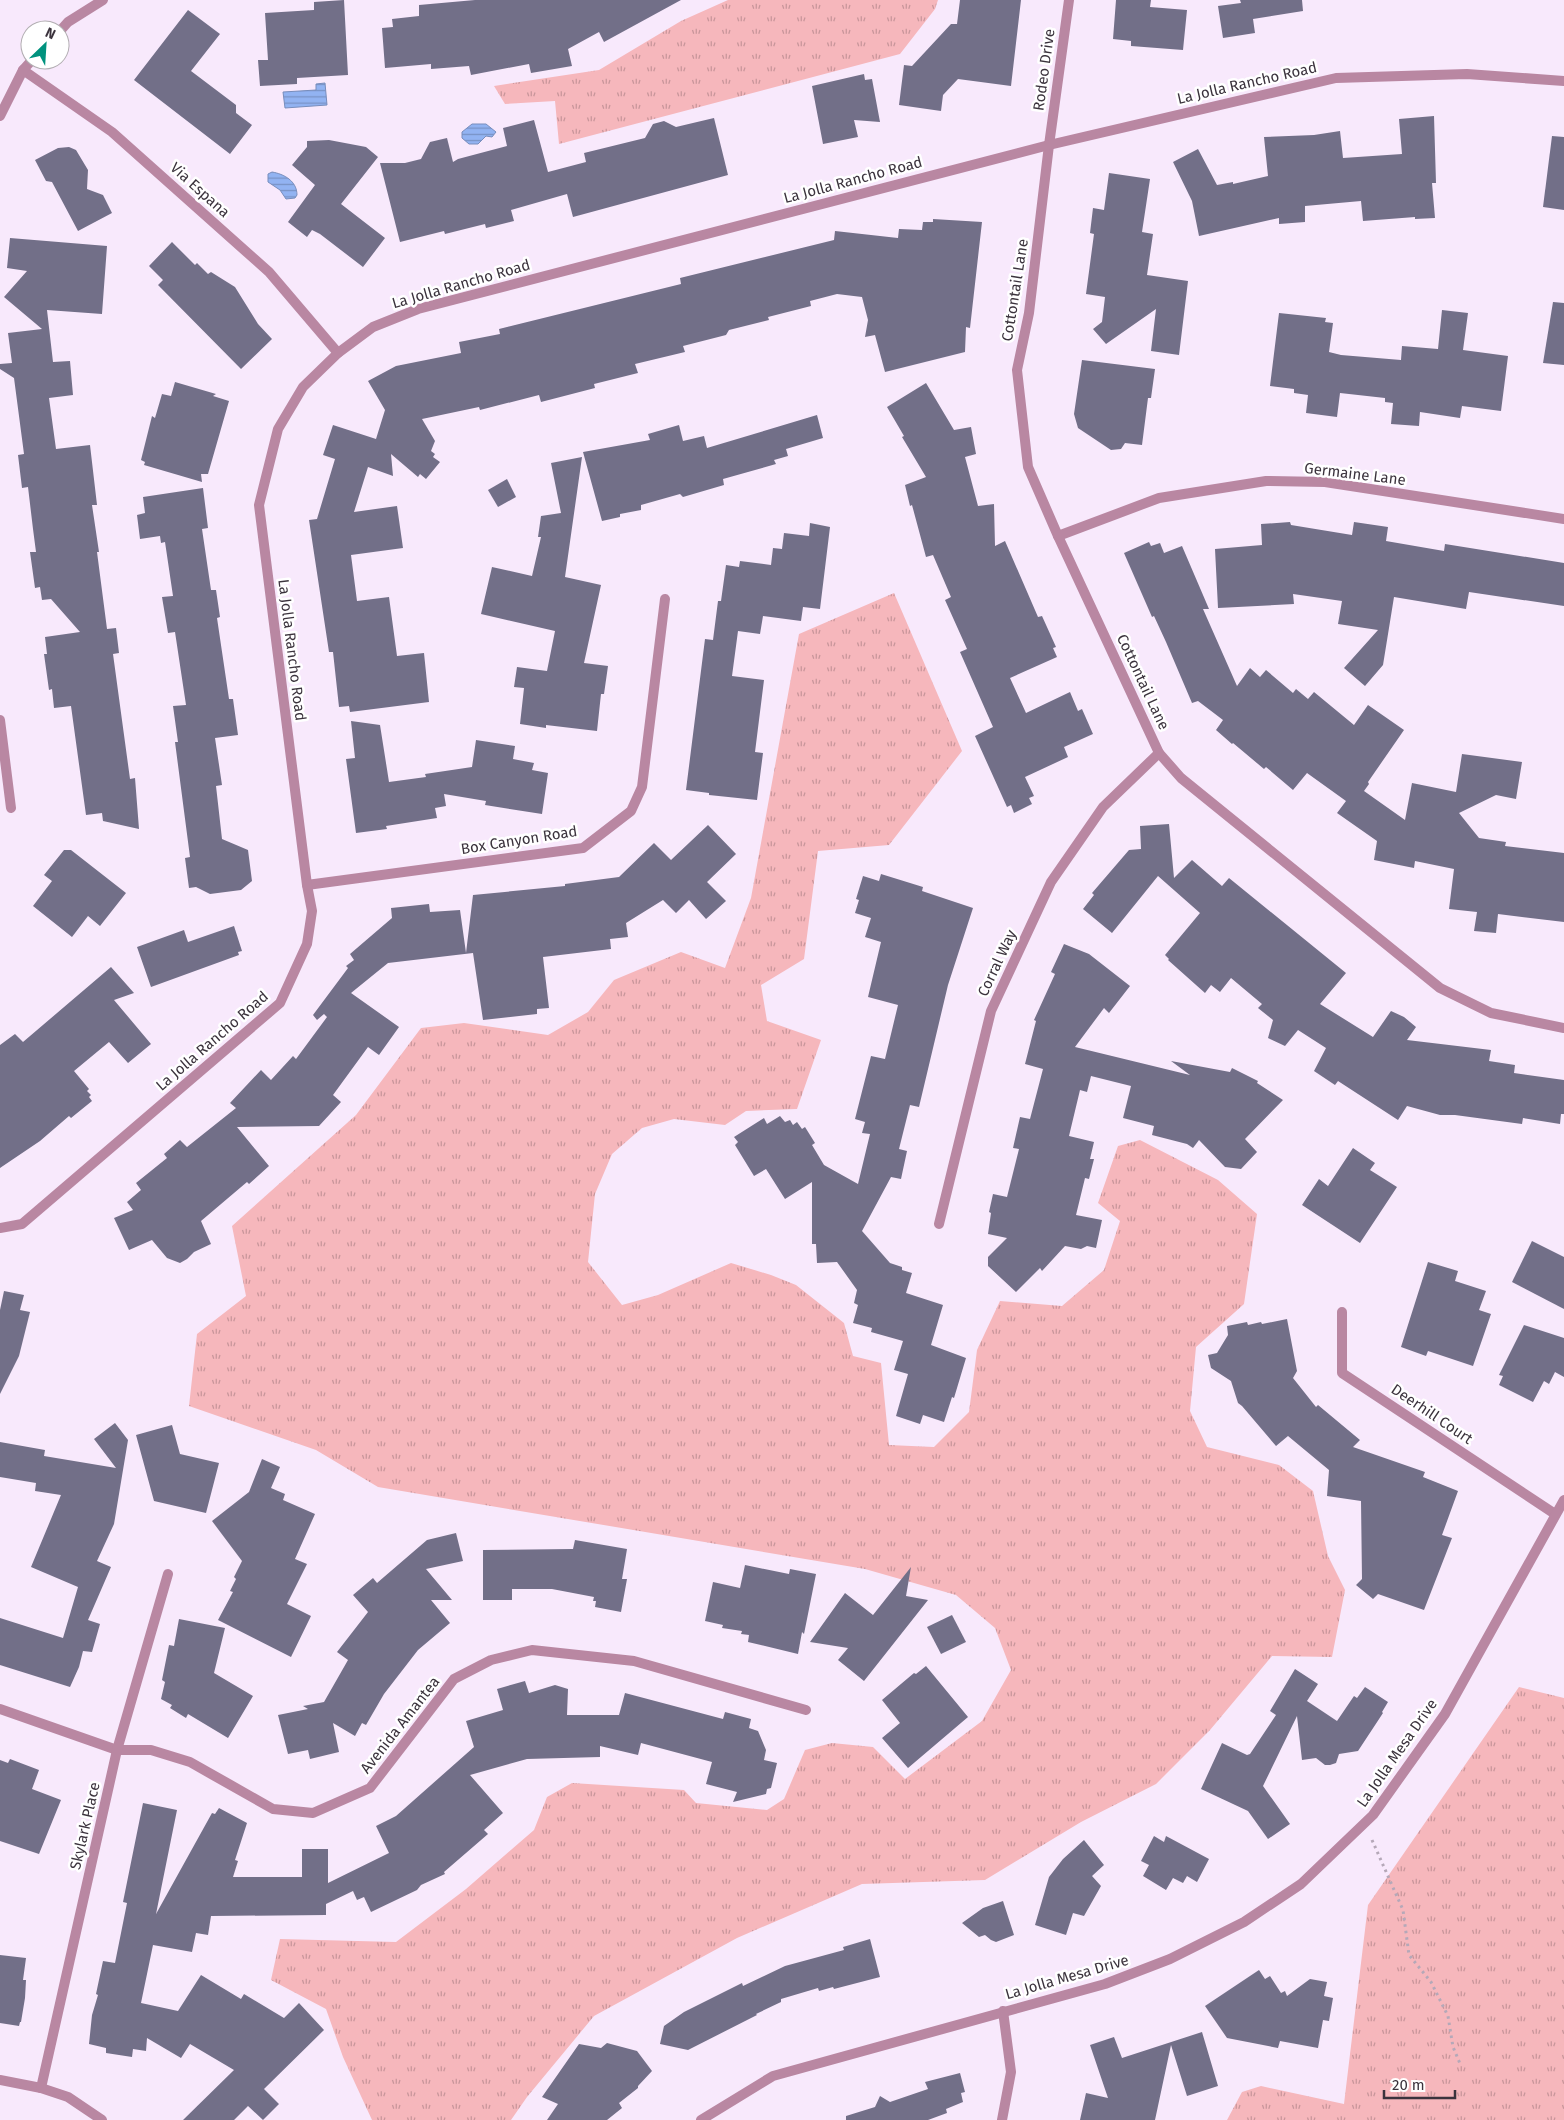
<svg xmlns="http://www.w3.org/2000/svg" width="1564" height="2120" font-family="'Fira Sans',sans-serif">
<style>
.grass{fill:url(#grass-tufts)}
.water{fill:url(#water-rules);stroke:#788dbc}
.building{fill:#726f88}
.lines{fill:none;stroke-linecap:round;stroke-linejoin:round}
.path{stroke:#b5a8b8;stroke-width:3;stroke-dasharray:2.5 4;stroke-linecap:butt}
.minor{stroke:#b987a2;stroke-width:10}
.tertiary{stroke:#b987a2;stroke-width:10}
.labels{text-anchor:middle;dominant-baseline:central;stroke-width:5;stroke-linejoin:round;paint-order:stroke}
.street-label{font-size:15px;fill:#3b333d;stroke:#fff}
</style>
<defs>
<pattern id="grass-tufts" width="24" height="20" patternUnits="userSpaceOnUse" patternTransform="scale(1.25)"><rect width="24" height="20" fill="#f6b7bc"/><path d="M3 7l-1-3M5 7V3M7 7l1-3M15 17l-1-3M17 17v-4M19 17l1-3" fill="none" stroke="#c8959a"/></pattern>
<pattern id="water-rules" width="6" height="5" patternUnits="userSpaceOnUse" patternTransform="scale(1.25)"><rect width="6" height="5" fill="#92b3f2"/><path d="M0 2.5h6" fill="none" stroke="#7892c5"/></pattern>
</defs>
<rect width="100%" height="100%" fill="#f8e9fc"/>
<g class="grass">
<path d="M728 0H938L935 9 900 54 559 144 555 101 505 104 494 86 599 70 681 21Z"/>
<path d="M894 593 962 751 889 845 818 851 804 959 761 985 767 1021 821 1040 797 1109 746 1111 725 1125 674 1119 642 1128 612 1154 595 1194 588 1262 622 1305 658 1295 731 1263 771 1275 796 1285 844 1323 853 1356 881 1363 889 1445 934 1447 969 1412 977 1350 1000 1301 1062 1306 1104 1270 1120 1221 1098 1203 1118 1146 1140 1140 1218 1180 1257 1214 1244 1304 1196 1347 1190 1411 1207 1447 1279 1465 1313 1491 1328 1556 1345 1590 1332 1657 1272 1656 1210 1730 1156 1784 1081 1822 985 1880 862 1884 737 1938 594 2016 527 2097 511 2120H372L343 2057 326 2009 271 1980 280 1939 396 1942 466 1889 534 1830 547 1797 572 1783 684 1790 696 1803 767 1810 784 1799 805 1750 832 1743 873 1747 905 1779 982 1721 1011 1670 995 1628 956 1595 865 1569 378 1487 316 1450 189 1406 197 1334 246 1296 232 1226 356 1115 421 1028 464 1023 548 1035 588 1012 614 980 681 952 725 968 751 898 799 634Z"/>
<path d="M1519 1687 1564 1698V2120H1227L1242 2092 1261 2086 1344 2104 1368 1905Z"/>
</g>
<g class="water">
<path d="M325 83 327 105 285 108 283 92 316 90V84Z"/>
<path d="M472 124H486L496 132 492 137 486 136 478 144H469L462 138V132Z"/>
<path d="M272 172C284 174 297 181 297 195L295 198 286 199 280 190 268 182V174Z"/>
</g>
<g class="building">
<path d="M344 0 348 75 297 78V84L260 86 258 60H268L265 13 314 10V2Z"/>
<path d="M475 0H681L604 42 599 32 568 49 572 66 531 73 529 64 471 75 469 66 431 69V64L385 68 382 28 393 27 392 19 419 16V5Z"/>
<path d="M960 0H1021L1011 86 958 79 943 95 941 111 899 105 904 65 912 66 951 24H957Z"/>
<path d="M1116 0H1151L1150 7 1187 10 1183 50 1131 46V41L1113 39Z"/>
<path d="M1240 0H1302L1303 11 1253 19 1255 33 1223 38 1218 6 1241 3Z"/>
<path d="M188 10 220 34 191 71 236 105V113L252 125 230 154 134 80Z"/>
<path d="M864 74 865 80 872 79 880 122 854 120 858 137 823 144 812 86Z"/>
<path d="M1434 116 1436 183H1432L1435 218 1415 219V217L1363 221 1361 201 1305 206V222L1279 224V218L1199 236 1192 201 1173 162 1198 149 1217 185 1233 182V184L1268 176 1264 137 1314 135 1340 131 1343 158 1402 154 1399 119Z"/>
<path d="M714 118 728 175 573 217 567 194 511 210 514 221 486 228 485 224 445 234 444 231 400 242 380 163H405L421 159 430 142 447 138 453 162 458 159 507 146 503 128 534 120 548 172 586 162 584 153 645 138 653 124 664 121 676 127Z"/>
<path d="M1552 136 1564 137V210L1543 207Z"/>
<path d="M329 140 366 147 378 157 341 204 385 238 363 267 320 234 312 230 307 237 288 222 315 185 292 165 307 147V141Z"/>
<path d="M69 147 76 150 88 170 87 189 103 195 112 213 78 231 52 182 46 181 35 160 58 148Z"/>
<path d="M1109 173 1150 179 1142 232 1153 234 1147 275 1188 281 1179 355 1151 351 1156 309 1106 344 1093 329 1102 322 1105 297 1086 294 1094 234 1090 233 1093 208 1104 210Z"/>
<path d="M933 219 982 222 970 328 966 327 965 352 885 372 875 335 865 337 868 320 862 297 837 294 810 301 811 306 768 317 769 320 729 330 726 335 683 346 685 352 635 364 638 373 594 384 595 388 541 402 539 395 480 410 479 407 422 419 435 441 431 451 435 454 433 457 440 462 426 479 420 474 418 477 391 454 393 476 368 467 354 512 397 506 403 548 351 555 357 601 389 597 397 656 424 653 429 702 350 712 349 706 339 707 333 652H329L309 520 317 519 335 459 323 455 333 425 376 439 385 410 368 381 396 366 461 353 459 342 500 334 499 329 681 284 680 278 834 240 835 231 898 238 899 229 922 230 923 222H933Z"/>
<path d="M10 238 107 246 102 314 47 310 53 362 70 361 73 395 49 398 56 449 90 445 97 505H92L99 552H97L107 629 116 628 119 653 113 654 130 779 135 778 139 829 103 821 102 813 86 815 71 706 54 708 52 689 49 690 44 654H47L45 637 80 632 51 599 42 600 40 587 35 588 30 552H36L33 529 28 487 22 488 18 455 24 454 14 378 0 369V364L12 363 8 333 42 329 4 297 27 271 7 268Z"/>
<path d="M172 242 195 265 197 263 208 274 211 272 235 287 258 324 272 339 241 369 158 285 163 280 149 266Z"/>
<path d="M1553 302 1564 303V365L1543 363Z"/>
<path d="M1442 310 1468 313 1463 350 1508 356 1501 411 1462 406 1460 418 1420 412 1419 426 1391 424 1393 403 1385 402V398L1340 393 1337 417 1306 413 1308 395 1294 393V389L1270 386 1279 313 1326 318 1325 322 1333 323 1329 352 1341 355 1401 360 1402 346 1438 349Z"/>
<path d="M1082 360 1155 369 1151 398H1148L1142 445 1125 443 1121 449 1111 450 1078 428 1074 414Z"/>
<path d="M175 382 216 394 213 396 229 401 208 474H201L202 482 144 465 145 462 141 460 152 416 155 418 162 394 171 396Z"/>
<path d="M926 383 954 430 971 427 976 454 965 457 978 506 994 504 995 546 1005 541 1038 617 1042 616 1056 647 1053 648 1057 657 1010 678 1026 713 1070 692 1078 711 1082 709 1093 734 1064 747 1068 757 1025 777 1034 796 1029 798 1032 804 1014 813 1011 805 1007 807 975 736 993 727 960 652 967 649 945 600 951 597 933 555 926 557 912 505 910 506 905 485 926 477 902 437 904 436 887 407Z"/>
<path d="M817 415 823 438 786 449 788 456 774 460 776 464 723 479 724 485 683 497 680 494 641 505V510L620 514V517L602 521 583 452 650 440 648 434 679 425 683 441 704 436 707 448Z"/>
<path d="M582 457 565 577 601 585 584 663 608 666 604 694H601L597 731 546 725V728L520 724 524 688 514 687 517 667 547 671 555 631 481 614 492 567 532 576 541 537H538L541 516 561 513 551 463Z"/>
<path d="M507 479 516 497 498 507 488 490Z"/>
<path d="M203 488 208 528 202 529 211 590H216L220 617 217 618 229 699H233L238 735 215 738 222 785 216 786 222 839 248 850 252 881 241 890 210 894 196 887 189 888 185 858 190 857 175 742H178L173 706 186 705 175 632 168 633 162 597 173 596 165 542 161 543 160 536 140 539 137 515 145 513 143 497Z"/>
<path d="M1290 522 1291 525 1352 535 1354 522 1388 527 1386 541 1444 551 1445 544 1564 563V606L1469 592 1466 609 1394 597 1383 665 1365 686 1344 668 1378 630 1338 624 1342 601 1293 594 1294 604 1218 608 1215 549 1262 545 1261 524Z"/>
<path d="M810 523 830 527 820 609 803 607 801 621 763 616 760 634 738 631 732 676 764 680 755 752 763 753 757 800 709 795V793L686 790 705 639 713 640 718 601H721L726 565 739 567 740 561 771 565 773 548 782 549 784 533 809 536Z"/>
<path d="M1149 542 1151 546 1160 543 1164 553 1182 546 1209 609H1203L1237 686 1250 668 1260 677 1266 670 1293 693 1296 689 1308 699 1314 692 1354 725 1368 705 1404 730 1368 782 1369 784 1364 791 1405 820 1412 783 1456 792 1462 754 1522 762 1516 799 1496 795 1459 813 1479 838 1506 842 1505 846 1564 853V922L1498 914 1496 933 1474 931 1477 912 1449 909 1454 869 1415 861 1414 868 1374 860 1377 841 1337 813 1346 801 1307 773 1293 790 1266 767 1264 769 1233 743 1232 744 1216 730 1223 720 1198 701 1192 703 1166 642 1154 616 1152 617 1124 553Z"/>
<path d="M351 721 380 725 389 782 426 777 425 774 472 767 476 740 515 746 513 759 534 763 532 770 548 773 542 814 485 805 486 801 444 794 446 806 435 808 437 818 386 826 387 829 356 833 346 759 355 758Z"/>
<path d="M1169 824 1174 878 1192 860 1222 886 1229 878 1346 973 1320 1004 1373 1037 1391 1011 1404 1017 1416 1027 1407 1040 1491 1050 1489 1061 1515 1065 1514 1073 1564 1080V1114H1561L1560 1124 1523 1118 1522 1124 1455 1115H1440L1407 1106 1398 1120 1338 1081 1335 1085 1314 1071 1326 1048 1298 1030 1285 1046 1268 1038 1273 1020 1258 1008 1262 1004 1231 978 1220 992 1211 985 1205 993 1168 960 1169 959 1165 955 1200 913 1158 876 1112 933 1083 909 1094 895 1092 893 1129 850 1141 849 1140 826Z"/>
<path d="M708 825 736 854 707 882 726 901 706 919 689 900 676 913 663 900 626 923 628 937 610 939 611 949 543 957 549 1008 537 1009V1014L483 1020 473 953 388 963 351 993 399 1027 379 1055 368 1047 333 1095 341 1102 319 1126 237 1127 269 1166 249 1184 247 1182 201 1221 211 1244 194 1252 187 1259 180 1263 167 1258 152 1240 129 1250 114 1218 133 1210 127 1202 141 1190 136 1183 167 1158 164 1154 180 1140 187 1147 236 1108 230 1103 261 1070 271 1080 293 1056 296 1059 327 1017 324 1014 317 1020 313 1015 348 968 346 966 354 960 350 954 392 918 391 908 429 904 430 912 460 910 466 953 473 895 565 886V884L619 877 654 843 671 860Z"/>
<path d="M64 850H71L126 893 100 926 88 916 72 937 33 906 52 881 44 875Z"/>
<path d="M881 874 923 887 922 891 973 908 948 985 919 1107 910 1105 899 1149 907 1151 901 1179 891 1177 862 1231 890 1263 902 1267V1270L912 1273 906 1293 943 1305 931 1345 966 1358 954 1398 952 1397 944 1422 923 1415 920 1424 896 1416 908 1374 894 1370 903 1341 871 1332 872 1328 853 1323 858 1305 854 1303 857 1290 837 1262 817 1263 816 1244H812V1182L785 1199 766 1169 754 1176 735 1145 738 1142 734 1137 764 1118 767 1124 780 1116 785 1122 790 1120 793 1125 797 1122 802 1129 805 1127 815 1143 812 1145 824 1165 858 1184 870 1134 862 1133 865 1122 855 1119 871 1056 885 1059 898 1005 868 997 881 942 865 937 871 918 855 913 859 900 856 899 863 876 879 881Z"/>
<path d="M234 926 242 951 238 952 239 955 151 987 137 947 184 930 188 942Z"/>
<path d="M1064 944 1089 954 1130 986 1109 1013 1104 1008 1075 1047 1190 1075 1171 1061 1230 1072 1232 1068 1258 1081 1257 1083 1283 1100 1245 1139 1257 1152 1241 1169 1225 1167 1199 1140 1193 1148 1187 1144 1152 1135 1154 1126 1123 1118 1131 1086 1091 1076 1087 1092 1080 1090 1069 1136 1094 1142 1090 1159H1094L1089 1179 1085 1178 1076 1215 1102 1220 1096 1248 1087 1246 1081 1249 1065 1246 1042 1271 1040 1268 1016 1292 988 1266V1257L1007 1238 988 1234 991 1213 989 1212 993 1194 1007 1197 1019 1149 1013 1148 1020 1117 1030 1119 1043 1069 1025 1064 1036 1021 1034 1020 1055 974 1051 972Z"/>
<path d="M111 967 134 993 114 1000 151 1044 128 1063 109 1042 74 1071 89 1089 87 1091 91 1095 89 1097 92 1101 71 1118 69 1116 40 1141 0 1168V1045L15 1034 23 1042Z"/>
<path d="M1353 1148 1375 1163 1370 1170 1397 1187 1360 1243 1302 1205 1319 1179 1328 1186Z"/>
<path d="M1532 1241 1564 1257V1309L1512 1282Z"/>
<path d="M1428 1262 1458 1271 1455 1281 1486 1291 1479 1310 1491 1314 1473 1366 1428 1351 1426 1356 1401 1347Z"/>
<path d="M4 1291 24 1295 20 1310 30 1312 19 1356 0 1394V1310Z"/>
<path d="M1287 1319 1297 1371 1293 1378 1316 1407 1318 1405 1360 1440 1353 1447 1425 1472 1423 1477 1458 1491 1442 1535 1452 1538 1424 1610 1378 1594 1373 1599 1356 1585 1362 1579 1361 1501 1327 1496 1329 1470 1288 1436 1276 1446 1242 1406 1238 1403 1231 1381 1211 1368 1208 1355 1217 1353 1228 1335 1227 1326 1247 1322 1248 1325 1261 1322 1262 1324Z"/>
<path d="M1524 1325 1564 1338V1377L1555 1372 1549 1384 1544 1381 1533 1402 1499 1385 1503 1376 1499 1375Z"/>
<path d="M115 1423 128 1440 114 1524 97 1561 111 1567 88 1620 100 1624 92 1652 83 1651 79 1667 70 1687 0 1665V1618L63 1638 78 1587 31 1567 61 1495 35 1491 36 1483 0 1477V1442L45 1450 44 1456 116 1468 94 1439Z"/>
<path d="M172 1425 180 1454 219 1463 206 1513 154 1501 136 1435Z"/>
<path d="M262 1459 280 1467 271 1488 285 1494 283 1500 315 1514 295 1559 307 1564 287 1604 311 1616 291 1657 218 1620 233 1592 230 1591 236 1579 234 1577 242 1561 212 1521 249 1492Z"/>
<path d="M456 1533 463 1561 426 1569 452 1600H431L450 1623 418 1650 384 1694 366 1725 362 1723 355 1736 333 1723 339 1752 310 1759 308 1750 288 1754 278 1715 308 1709 303 1706 324 1702 348 1660 337 1652 368 1612 353 1595 373 1578 377 1583 427 1540Z"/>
<path d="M575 1540 627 1549 622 1579H627L621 1612 595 1607 596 1601H593L594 1597 552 1589H512V1600H483V1550L573 1549Z"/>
<path d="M745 1565 789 1574 790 1569 816 1574 804 1634 802 1632 798 1654 748 1642 749 1635 741 1634 742 1631 722 1628 723 1625 705 1621 713 1582 740 1588Z"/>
<path d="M911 1567 906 1596 928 1600 864 1681 838 1660 848 1648 810 1642 845 1593 873 1615Z"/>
<path d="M952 1615 966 1642 941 1654 927 1627Z"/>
<path d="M179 1619 225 1628 214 1673 253 1696 228 1738 188 1714 186 1718 170 1708 172 1705 161 1699 165 1682 162 1680 169 1645 174 1646Z"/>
<path d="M926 1666 968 1717 908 1768 882 1738 900 1723 882 1700 914 1673 916 1674Z"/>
<path d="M1295 1669 1318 1684 1307 1701 1337 1721 1354 1696 1357 1698 1365 1687 1388 1702 1382 1712 1383 1713 1358 1751 1339 1754 1336 1763 1330 1765H1325L1316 1758 1302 1760 1297 1716 1263 1786 1290 1824 1268 1839 1248 1811 1201 1789 1222 1743 1247 1755 1250 1754 1276 1715 1270 1711Z"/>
<path d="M525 1681 529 1693 555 1685 568 1689 567 1715H619L625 1693 723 1719 725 1712 751 1719 749 1728 758 1731 766 1750 764 1760 777 1763 771 1788 767 1789 766 1794 733 1802 737 1792 706 1784 712 1762 641 1743 638 1755 600 1746V1757L527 1759 470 1775 503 1813 484 1830 488 1834 444 1872 445 1874 421 1885 417 1890 371 1912 364 1897 357 1900 353 1891 326 1904V1915L211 1916 208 1935 196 1933 192 1952 153 1945 141 2003 178 2011 201 1975 241 1999 244 1994 284 2018 299 2003 324 2030 264 2089 279 2104 263 2120 248 2106 234 2120H183L234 2070 190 2044 181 2058 147 2038 146 2051 133 2049 132 2057 106 2053V2048L89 2044 92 2015 98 1995 96 1994 103 1961 115 1963 127 1903 123 1902 143 1803 177 1810 156 1914 212 1813 215 1814 219 1808 247 1823 235 1860 238 1861 233 1877H302V1849H328V1883L389 1853 376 1826 396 1816 474 1747 466 1721 503 1710 497 1689Z"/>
<path d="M10 1759 39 1770 32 1789 61 1800 39 1854 0 1841V1760L8 1763Z"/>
<path d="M1154 1836 1164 1842 1166 1836 1209 1859 1197 1882 1187 1876 1183 1883 1173 1878 1166 1890 1143 1876 1149 1865 1141 1861Z"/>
<path d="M1084 1840 1104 1865 1092 1876 1101 1886 1084 1916 1073 1913 1066 1935 1035 1925 1049 1877 1063 1859Z"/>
<path d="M1003 1901 1014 1935 996 1942 991 1940 985 1935 979 1937 962 1923 983 1908Z"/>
<path d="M870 1939 880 1977 834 1989 833 1987 819 1991 818 1988 781 1999V2002L756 2014 757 2015 688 2050 660 2044 664 2026 684 2012 742 1983 743 1986 785 1966 844 1950 843 1947Z"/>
<path d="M0 1955 26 1958 23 1980H26L25 1998 21 2022H20L19 2026 0 2023Z"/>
<path d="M1259 1970 1265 1979 1270 1976 1281 1993 1285 1991 1287 1996 1310 1979 1327 1982 1324 1996 1333 1998 1329 2021 1323 2020 1318 2048 1280 2041 1278 2048 1227 2038 1205 2006Z"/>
<path d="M1202 2032 1218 2086 1187 2096 1171 2045 1155 2120H1080L1086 2093 1108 2098 1090 2045 1114 2037 1122 2058Z"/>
<path d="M607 2043 637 2051 652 2071 638 2086V2088L619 2103 622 2108 607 2120H547L558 2104 542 2097 579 2044 601 2048Z"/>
<path d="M960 2073 965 2092 961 2093 963 2102 946 2109 947 2113 928 2120H846V2116L875 2107 880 2096 890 2102 928 2089 925 2082Z"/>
</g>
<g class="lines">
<path class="path" d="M1372 1840 1403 1910 1409 1955 1431 1982 1448 2016 1453 2047 1461 2066"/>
<g class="minor">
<path d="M1069 0 1049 145 1029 313 1017 370 1028 467 1058 536 1159 753 1181 778 1440 988 1491 1013 1564 1028"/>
<path d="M60 31 68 22 103 0"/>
<path d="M23 70 112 132 269 272 338 353"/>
<path d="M0 116 23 70 32 60"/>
<path d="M1058 536 1159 498 1266 481 1325 482 1564 519"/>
<path d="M0 720 11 808"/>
<path d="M307 885 583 848 631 811 642 787 665 599"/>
<path d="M939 1224 991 1011 1051 882 1103 807 1159 753"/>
<path d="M0 1228 22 1224 280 1003 307 944 312 911 307 885 259 505 278 429 303 387 338 353 373 327 418 309 1049 145 1336 78 1467 74 1564 81"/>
<path d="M1342 1312V1373L1555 1514"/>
<path d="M0 1709 117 1750H151L190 1762 273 1809 313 1813 370 1788 454 1679 491 1660 532 1650 634 1661 806 1710"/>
<path d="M0 2080 41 2088 68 2097 102 2120"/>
<path d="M41 2088 117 1750 168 1574"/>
<path d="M1002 2120 1011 2072 1003 2011"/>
</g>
<path class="tertiary" d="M701 2120 773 2076 1105 1984 1170 1959 1244 1922 1301 1884 1373 1815 1445 1714 1564 1500"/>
</g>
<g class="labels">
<g class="street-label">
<text transform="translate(1044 70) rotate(-82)">Rodeo Drive</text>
<text transform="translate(1247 83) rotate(-13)">La Jolla Rancho Road</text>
<text transform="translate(853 180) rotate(-15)">La Jolla Rancho Road</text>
<text transform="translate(200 190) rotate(42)">Via Espana</text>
<text transform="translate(461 284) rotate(-16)">La Jolla Rancho Road</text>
<text transform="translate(1015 290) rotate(-81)">Cottontail Lane</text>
<text transform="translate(1355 474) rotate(7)">Germaine Lane</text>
<text transform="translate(292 650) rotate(83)">La Jolla Rancho Road</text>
<text transform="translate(1143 682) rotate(65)">Cottontail Lane</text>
<text transform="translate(519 840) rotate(-9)">Box Canyon Road</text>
<text transform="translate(997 963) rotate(-65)">Corral Way</text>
<text transform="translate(212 1041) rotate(-41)">La Jolla Rancho Road</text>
<text transform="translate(1432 1414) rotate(34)">Deerhill Court</text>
<text transform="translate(400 1725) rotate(-52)">Avenida Amantea</text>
<text transform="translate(1397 1753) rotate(-55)">La Jolla Mesa Drive</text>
<text transform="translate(85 1826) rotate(-77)">Skylark Place</text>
<text transform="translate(1067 1977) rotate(-16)">La Jolla Mesa Drive</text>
</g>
</g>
<g transform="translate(45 45) rotate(25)"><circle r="24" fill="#ffffff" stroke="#b1adb1"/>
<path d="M0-4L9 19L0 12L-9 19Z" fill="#00927e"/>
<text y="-8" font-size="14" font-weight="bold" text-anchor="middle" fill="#3b333d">N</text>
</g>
<path d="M1384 2090v8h71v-8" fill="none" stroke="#3b333d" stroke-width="2.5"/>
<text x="1392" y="2090" font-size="15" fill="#3b333d" stroke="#ffffff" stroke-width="4" paint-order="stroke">20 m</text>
</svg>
